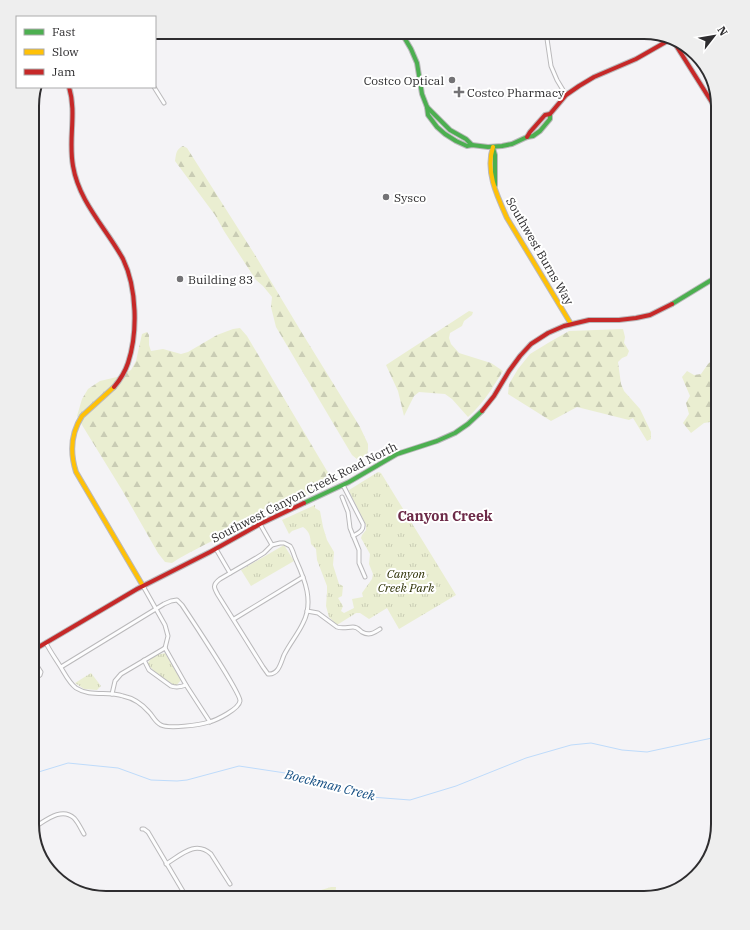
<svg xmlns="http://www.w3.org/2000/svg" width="750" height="930" font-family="'IBM Plex Serif',serif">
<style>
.forest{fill:url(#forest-firs)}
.wetland{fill:url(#wetland-marsh)}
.park{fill:url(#park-tufts)}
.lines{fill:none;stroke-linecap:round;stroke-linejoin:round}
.stream{stroke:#bedbfb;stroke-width:1}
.street-casing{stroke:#bab9bb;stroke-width:5}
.fast-casing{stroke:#bab9bb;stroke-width:6}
.slow-casing{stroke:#bab9bb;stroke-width:6}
.jam-casing{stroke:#bab9bb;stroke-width:6}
.street{stroke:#fdfdfe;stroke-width:3}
.fast{stroke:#4caf50;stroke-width:4}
.slow{stroke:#ffc107;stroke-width:4}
.jam{stroke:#c62828;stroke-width:4}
.poi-dot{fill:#737275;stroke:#fff;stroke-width:1.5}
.labels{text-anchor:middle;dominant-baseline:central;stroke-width:4;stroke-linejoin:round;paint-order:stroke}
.poi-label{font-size:12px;fill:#2e2d2f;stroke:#fff;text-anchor:start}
.street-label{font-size:12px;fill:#2e2d2f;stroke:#fff}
.park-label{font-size:12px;font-style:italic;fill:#2b2f02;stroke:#fff}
.water-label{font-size:13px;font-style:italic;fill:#104b80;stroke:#fff}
.quarter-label{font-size:14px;font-weight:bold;fill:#6c2a48;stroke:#fff}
.rim{fill:none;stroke:#2e2d2f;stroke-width:2}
</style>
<defs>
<pattern id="forest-firs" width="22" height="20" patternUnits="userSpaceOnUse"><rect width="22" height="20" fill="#eaeed1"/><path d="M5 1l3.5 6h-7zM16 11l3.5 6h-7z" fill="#c9ccb4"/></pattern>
<pattern id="wetland-marsh" width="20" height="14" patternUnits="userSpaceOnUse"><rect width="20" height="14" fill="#eaeed1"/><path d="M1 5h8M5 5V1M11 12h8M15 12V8" fill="none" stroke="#c9ccb4"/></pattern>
<pattern id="park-tufts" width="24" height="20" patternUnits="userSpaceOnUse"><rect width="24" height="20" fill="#eaeed1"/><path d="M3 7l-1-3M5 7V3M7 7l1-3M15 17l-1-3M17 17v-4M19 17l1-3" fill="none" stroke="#c9ccb4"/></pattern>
</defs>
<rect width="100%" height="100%" fill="#f4f3f6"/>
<g class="forest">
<path d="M183 146 187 148 255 255 302 333 360 427 368 444V449L367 455 358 460 352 455 276 327 271 307 272 297 263 286 256 280 224 231 215 215 175 161C176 154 176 149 183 146Z"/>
<path d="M469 311 473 312 472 315 464 321 462 326 450 333 449 338 451 344 459 353 491 363 503 371C493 387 483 404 468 417L452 399 445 394 419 392 414 396 404 416 398 391 386 365Z"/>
<path d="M240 328 247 336 327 471 331 476 332 481C324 493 283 502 268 509 253 516 238 527 223 535 206 545 188 552 172 563L165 562 158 553 122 490 82 425 77 416 82 399 88 389 100 381 117 377 131 370 136 361 142 334 147 332 149 335V345L151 351 163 349 181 354 188 352 217 335 233 329Z"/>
<path d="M623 329 625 337 624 343 629 351 627 356 622 358 618 362 621 384 624 391 640 409 651 432V439L647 441 633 418 629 420 577 407 551 421 508 394 509 384 518 369 530 354 548 343 569 331Z"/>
<path d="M717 356H718V428L710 422 704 423 691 433 683 423 689 414 686 403 690 396 682 377 687 371 694 375 701 374 708 364Z"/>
</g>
<path class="wetland" d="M331 887H336L335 898H320L318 891Z"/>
<g class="park">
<path d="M378 472 381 473 456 595 399 629 387 608 369 619 360 613H356L337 625 329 617 326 606 327 592V586L317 560 316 549 311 544C310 536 310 532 303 527L292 531 289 534 282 520 315 505V508L320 511 323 527 327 540 334 552 333 565 339 584 343 586 342 596 338 598 343 606 341 611 344 613 354 608 352 599 363 597 362 593 372 579 373 574 369 564 370 554 361 538 362 535 366 530V525L350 493 349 490Z"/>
<path d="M284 545 294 561 251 586 241 570Z"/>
<path d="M165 653 181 680 176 686 159 676 147 664 153 656Z"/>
<path d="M91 673 101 686 97 690 84 689 75 683Z"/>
</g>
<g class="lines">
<path class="stream" d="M32 774 68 763 118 768 151 780 177 781 187 780 239 766 305 776 371 797 410 800 456 786 526 758 571 745 591 743 622 750 647 752 712 738H718"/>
<defs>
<g id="street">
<path d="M546 32 551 66 557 80 566 95"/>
<path d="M154 87 164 103"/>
<path d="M343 485 363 524C364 531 358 533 353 536"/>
<path d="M342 497 348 512 350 528 359 550V563L365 577"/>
<path d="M260 524 272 545"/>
<path d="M280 543H284L290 546C293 550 294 556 296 560 305 580 314 602 303 623 298 634 290 643 284 655 281 662 279 675 268 674L263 667 218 595C214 588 212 585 220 579L256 558 264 553 272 545Z"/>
<path d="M216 549 230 573"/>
<path d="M143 586 165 625 168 636 165 648"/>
<path d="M307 611 318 613 337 627C343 629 348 627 353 627 358 627 359 630 362 632 369 636 374 633 380 629"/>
<path d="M234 619 303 577"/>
<path d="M46 643C50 651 55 658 60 666 65 674 69 683 76 688 90 697 108 691 123 696 133 698 142 704 149 712 153 716 155 722 161 725 169 729 200 725 209 722 217 720 239 709 240 701 241 694 190 617 182 605L177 600 171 601 164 604 61 667"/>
<path d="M165 648 186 685 210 722"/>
<path d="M144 660 149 670 171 686C177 688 181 687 186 685"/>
<path d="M32 681 40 675 41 672 32 658"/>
<path d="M112 694 115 681 121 674 165 648"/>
<path d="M33 828C44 822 61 806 74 818 78 822 81 829 84 834"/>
<path d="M142 829H144L148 832 187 898"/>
<path d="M42 855 44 859"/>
<path d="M166 864C181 855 195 840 211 854L230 884"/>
</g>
<g id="fast">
<path d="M401 32 411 49 417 63 422 94 427 107 428 115 437 127 445 134 456 141 467 146 472 145 488 147 502 146 512 144 527 137 533 136 540 131 550 119V114"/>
<path d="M427 107 450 130 466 139 472 145"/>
<path d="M493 148 495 155V185"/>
<path d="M672 304 718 276"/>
<path d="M304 503 349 482 397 454 437 441 455 433 468 424 482 411"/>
</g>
<g id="slow">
<path d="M493 147C485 171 497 196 507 218L571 324"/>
<path d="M114 387 82 416C71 433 70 453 76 472L143 586"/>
</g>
<g id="jam">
<path d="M672 39 718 112"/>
<path d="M69 87C77 113 68 139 73 166 79 202 106 228 123 259 137 288 138 333 128 363 125 372 120 380 114 387"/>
<path d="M527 137 530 132 545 115 550 114 566 95 579 86 594 77 636 59 671 39"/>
<path d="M482 411 494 396 509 371 520 356 531 344 548 333 564 326 589 320H619L636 318 650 315 672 304"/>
<path d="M32 651 137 589 210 552 260 524 304 503"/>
</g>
</defs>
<use href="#street" class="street-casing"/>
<use href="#fast" class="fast-casing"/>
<use href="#slow" class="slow-casing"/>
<use href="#jam" class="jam-casing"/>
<use href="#street" class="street"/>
<use href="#fast" class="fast"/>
<use href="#slow" class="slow"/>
<use href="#jam" class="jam"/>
</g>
<g class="poi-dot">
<circle cx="452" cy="80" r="4"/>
<path d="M457 86h4v4h4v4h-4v4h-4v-4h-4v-4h4z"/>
<circle cx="386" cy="197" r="4"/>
<circle cx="180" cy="279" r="4"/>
</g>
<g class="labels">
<g class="poi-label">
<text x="444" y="80" text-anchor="end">Costco Optical</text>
<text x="467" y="92">Costco Pharmacy</text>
<text x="394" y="197">Sysco</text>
<text x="188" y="279">Building 83</text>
</g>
<g class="street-label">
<text transform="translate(540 251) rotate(60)">Southwest Burns Way</text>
<text transform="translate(304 492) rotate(-27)">Southwest Canyon Creek Road North</text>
</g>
<g class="park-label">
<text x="406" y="573">Canyon<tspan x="406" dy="14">Creek Park</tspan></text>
</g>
<g class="water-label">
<text transform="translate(330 785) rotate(14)">Boeckman Creek</text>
</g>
<g class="quarter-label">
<text x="445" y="516">Canyon Creek</text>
</g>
</g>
<path d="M0 0H750V930H0ZM106 39H644A67 67 0 0 1 711 106V824A67 67 0 0 1 644 891H106A67 67 0 0 1 39 824V106A67 67 0 0 1 106 39Z" fill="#eee" fill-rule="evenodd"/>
<path class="rim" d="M106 39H644A67 67 0 0 1 711 106V824A67 67 0 0 1 644 891H106A67 67 0 0 1 39 824V106A67 67 0 0 1 106 39Z"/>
<rect x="16" y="16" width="140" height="72" fill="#ffffff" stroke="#ababac"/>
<rect x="24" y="29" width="20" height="6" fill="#4caf50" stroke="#ababac"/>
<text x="52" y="36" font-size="12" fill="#2e2d2f">Fast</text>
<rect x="24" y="49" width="20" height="6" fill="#ffc107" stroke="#ababac"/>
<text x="52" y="56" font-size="12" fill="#2e2d2f">Slow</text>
<rect x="24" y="69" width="20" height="6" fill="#c62828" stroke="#ababac"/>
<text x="52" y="76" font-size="12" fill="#2e2d2f">Jam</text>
<g transform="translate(714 36) rotate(59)" stroke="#ffffff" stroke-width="3" paint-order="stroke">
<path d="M0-3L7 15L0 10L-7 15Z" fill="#2e2d2f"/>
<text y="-6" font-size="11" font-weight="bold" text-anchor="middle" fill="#2e2d2f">N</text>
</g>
</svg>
